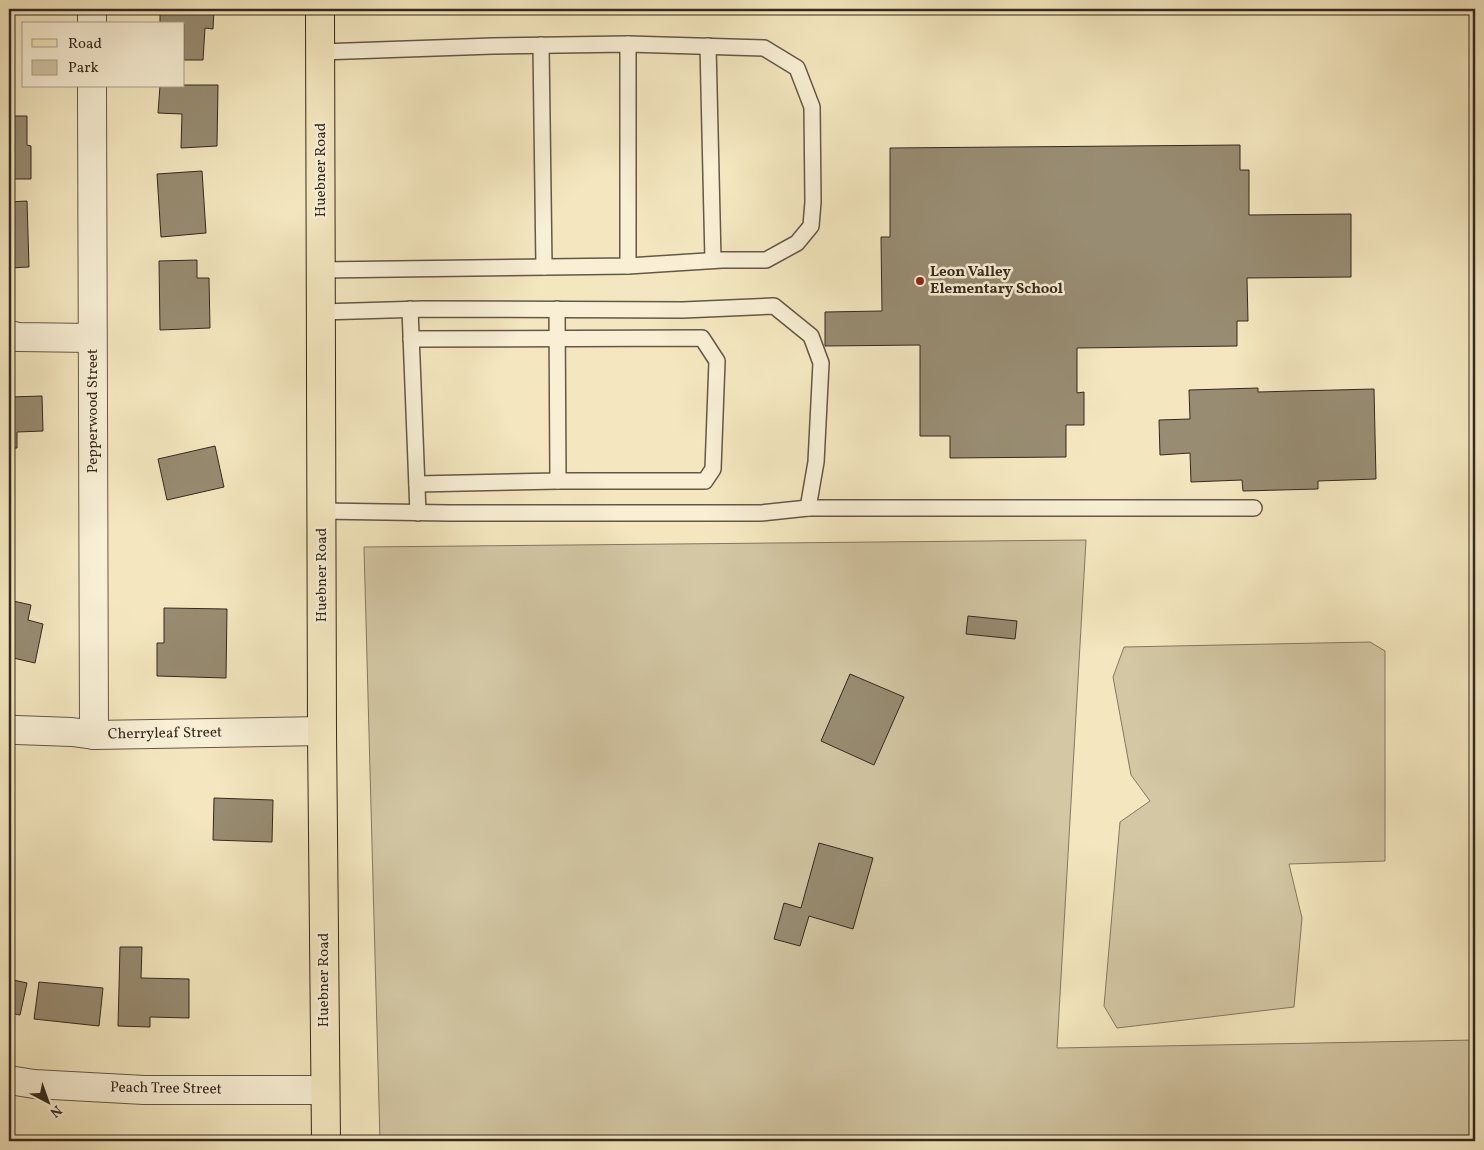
<svg xmlns="http://www.w3.org/2000/svg" width="1484" height="1150" font-family="Vollkorn,serif">
<style>
.green{fill:#d3c7a4;stroke:#847862}
.building{fill:#988c72;stroke:#34291f}
.lines{fill:none;stroke-linecap:round;stroke-linejoin:round}
.service-casing{stroke:#645847;stroke-width:18}
.minor-casing{stroke:#645847;stroke-width:30}
.primary-casing{stroke:#34291f;stroke-width:30}
.service{stroke:#f8efd5;stroke-width:15}
.minor{stroke:#f8efd5;stroke-width:28}
.primary{stroke:#f4e7bf;stroke-width:28}
.poi-dot{fill:#8f2418;stroke:#f8efd5;stroke-width:2}
.labels{text-anchor:middle;dominant-baseline:central;stroke-width:5;stroke-linejoin:round;paint-order:stroke}
.street-label{font-size:15px;fill:#34291f;stroke:#f8efd5}
.poi-label{font-size:15px;font-weight:bold;fill:#34291f;stroke:#f8efd5;text-anchor:start}
</style>
<rect width="100%" height="100%" fill="#f4e7bf"/>
<filter id="stains"><feTurbulence type="fractalNoise" baseFrequency=".004" numOctaves="4"/><feColorMatrix values="0 0 0 0 .2 0 0 0 0 .09 0 0 0 0 .02 0 0 0 .5 -.17"/></filter>
<radialGradient id="worn" r=".72"><stop offset=".6" stop-color="#630" stop-opacity="0"/><stop offset="1" stop-color="#630" stop-opacity=".3"/></radialGradient>
<g class="green">
<path d="M1086 540 1057 1048 1475 1040V1141H380L364 547Z"/>
<path d="M1370 642 1385 651V861L1289 864 1302 918 1294 1007 1117 1028 1104 1006 1120 822 1150 801 1131 775 1113 677 1124 647Z"/>
</g>
<g class="building">
<path d="M160 9H214L213 29 205 28 203 60H184V24H160Z"/>
<path d="M184 85H218L217 146 181 148 182 114 158 113 160 86Z"/>
<path d="M9 116H27V145L31 146V179H9Z"/>
<path d="M1240 145V170H1249V215L1351 214V277L1247 278 1248 321H1237V346L1077 348V393L1084 392V425H1066V457L950 458V436H920V345L825 346V312L882 311 881 237H890V148Z"/>
<path d="M202 171 206 233 161 237 157 174Z"/>
<path d="M27 201 29 267 9 268V202Z"/>
<path d="M197 260V278H209L210 328 160 330 159 261Z"/>
<path d="M1258 388V392L1374 389 1376 479 1318 481V489L1243 491 1242 480 1191 482 1190 453 1160 455 1159 420 1190 419 1189 390Z"/>
<path d="M42 396 43 431 17 432V448H9V397Z"/>
<path d="M215 446 224 487 167 500 158 459Z"/>
<path d="M9 600 31 605 28 620 43 624 35 663 9 657Z"/>
<path d="M164 608 227 609 226 678 157 676V643H164Z"/>
<path d="M968 616 1017 621 1015 639 966 634Z"/>
<path d="M850 674 904 697 874 765 821 741Z"/>
<path d="M214 798 273 800 272 842 213 840Z"/>
<path d="M819 843 873 858 853 929 809 916 800 946 774 939 784 903 801 908Z"/>
<path d="M120 947H142L141 978 189 979V1018L150 1017V1027L118 1026Z"/>
<path d="M9 979 27 983 20 1015 9 1013Z"/>
<path d="M39 982 103 988 99 1026 34 1019Z"/>
</g>
<g class="lines">
<defs>
<g id="service">
<path d="M541 45 544 267"/>
<path d="M708 46 713 260"/>
<path d="M320 52 493 46 628 44 764 48 797 68 812 107 813 202 811 226 797 243 766 260H722L628 266 321 270"/>
<path d="M628 266V44"/>
<path d="M410 309 418 513"/>
<path d="M321 312 423 309 683 310 774 306 811 336 821 363 816 462 808 508"/>
<path d="M411 339 702 338 717 361 713 469 705 481H558"/>
<path d="M417 484 558 481 557 309"/>
<path d="M321 511 449 513H761L808 508H1254"/>
</g>
<g id="minor">
<path d="M92 9V24"/>
<path d="M92 86 94 735"/>
<path d="M9 335 18 337 92 338"/>
<path d="M9 729 16 730 72 732 94 735 322 731"/>
<path d="M9 1080 34 1084 144 1090H325"/>
</g>
<path id="primary" d="M320 9 322 731 326 1141"/>
</defs>
<use href="#service" class="service-casing"/>
<use href="#minor" class="minor-casing"/>
<use href="#primary" class="primary-casing"/>
<use href="#service" class="service"/>
<use href="#minor" class="minor"/>
<use href="#primary" class="primary"/>
</g>
<circle class="poi-dot" cx="920" cy="281" r="5"/>
<g class="labels">
<g class="street-label">
<text transform="translate(321 170) rotate(-90)">Huebner Road</text>
<text transform="translate(93 411) rotate(-90)">Pepperwood Street</text>
<text transform="translate(322 575) rotate(-90)">Huebner Road</text>
<text transform="translate(165 734) rotate(-1)">Cherryleaf Street</text>
<text transform="translate(324 980) rotate(-90)">Huebner Road</text>
<text transform="translate(166 1089) rotate(1)">Peach Tree Street</text>
</g>
<g class="poi-label">
<text x="930" y="272">Leon Valley<tspan x="930" dy="17">Elementary School</tspan></text>
</g>
</g>
<rect width="1484" height="1150" fill="none" stroke="#f4e7bf" stroke-width="30"/>
<rect x="10" y="10" width="1464" height="1130" fill="none" stroke="#34291f" stroke-width="2.5"/>
<rect x="15" y="15" width="1454" height="1120" fill="none" stroke="#34291f"/>
<rect x="22" y="22" width="162" height="65" fill="#f8efd5" stroke="#aaa08c"/>
<rect x="32" y="39" width="25" height="8" fill="#f4e7bf" stroke="#aaa08c"/>
<text x="68" y="48" font-size="15" fill="#34291f">Road</text>
<rect x="32" y="60" width="25" height="15" fill="#d3c7a4" stroke="#aaa08c"/>
<text x="68" y="72" font-size="15" fill="#34291f">Park</text>
<g transform="translate(48 1102) rotate(139)" stroke="#f8efd5" stroke-width="4" paint-order="stroke">
<path d="M0-4L9 19L0 12L-9 19Z" fill="#34291f"/>
<text y="-8" font-size="14" font-weight="bold" text-anchor="middle" fill="#34291f">N</text>
</g>
<rect width="100%" height="100%" filter="url(#stains)"/>
<rect width="100%" height="100%" fill="url(#worn)"/>
</svg>
